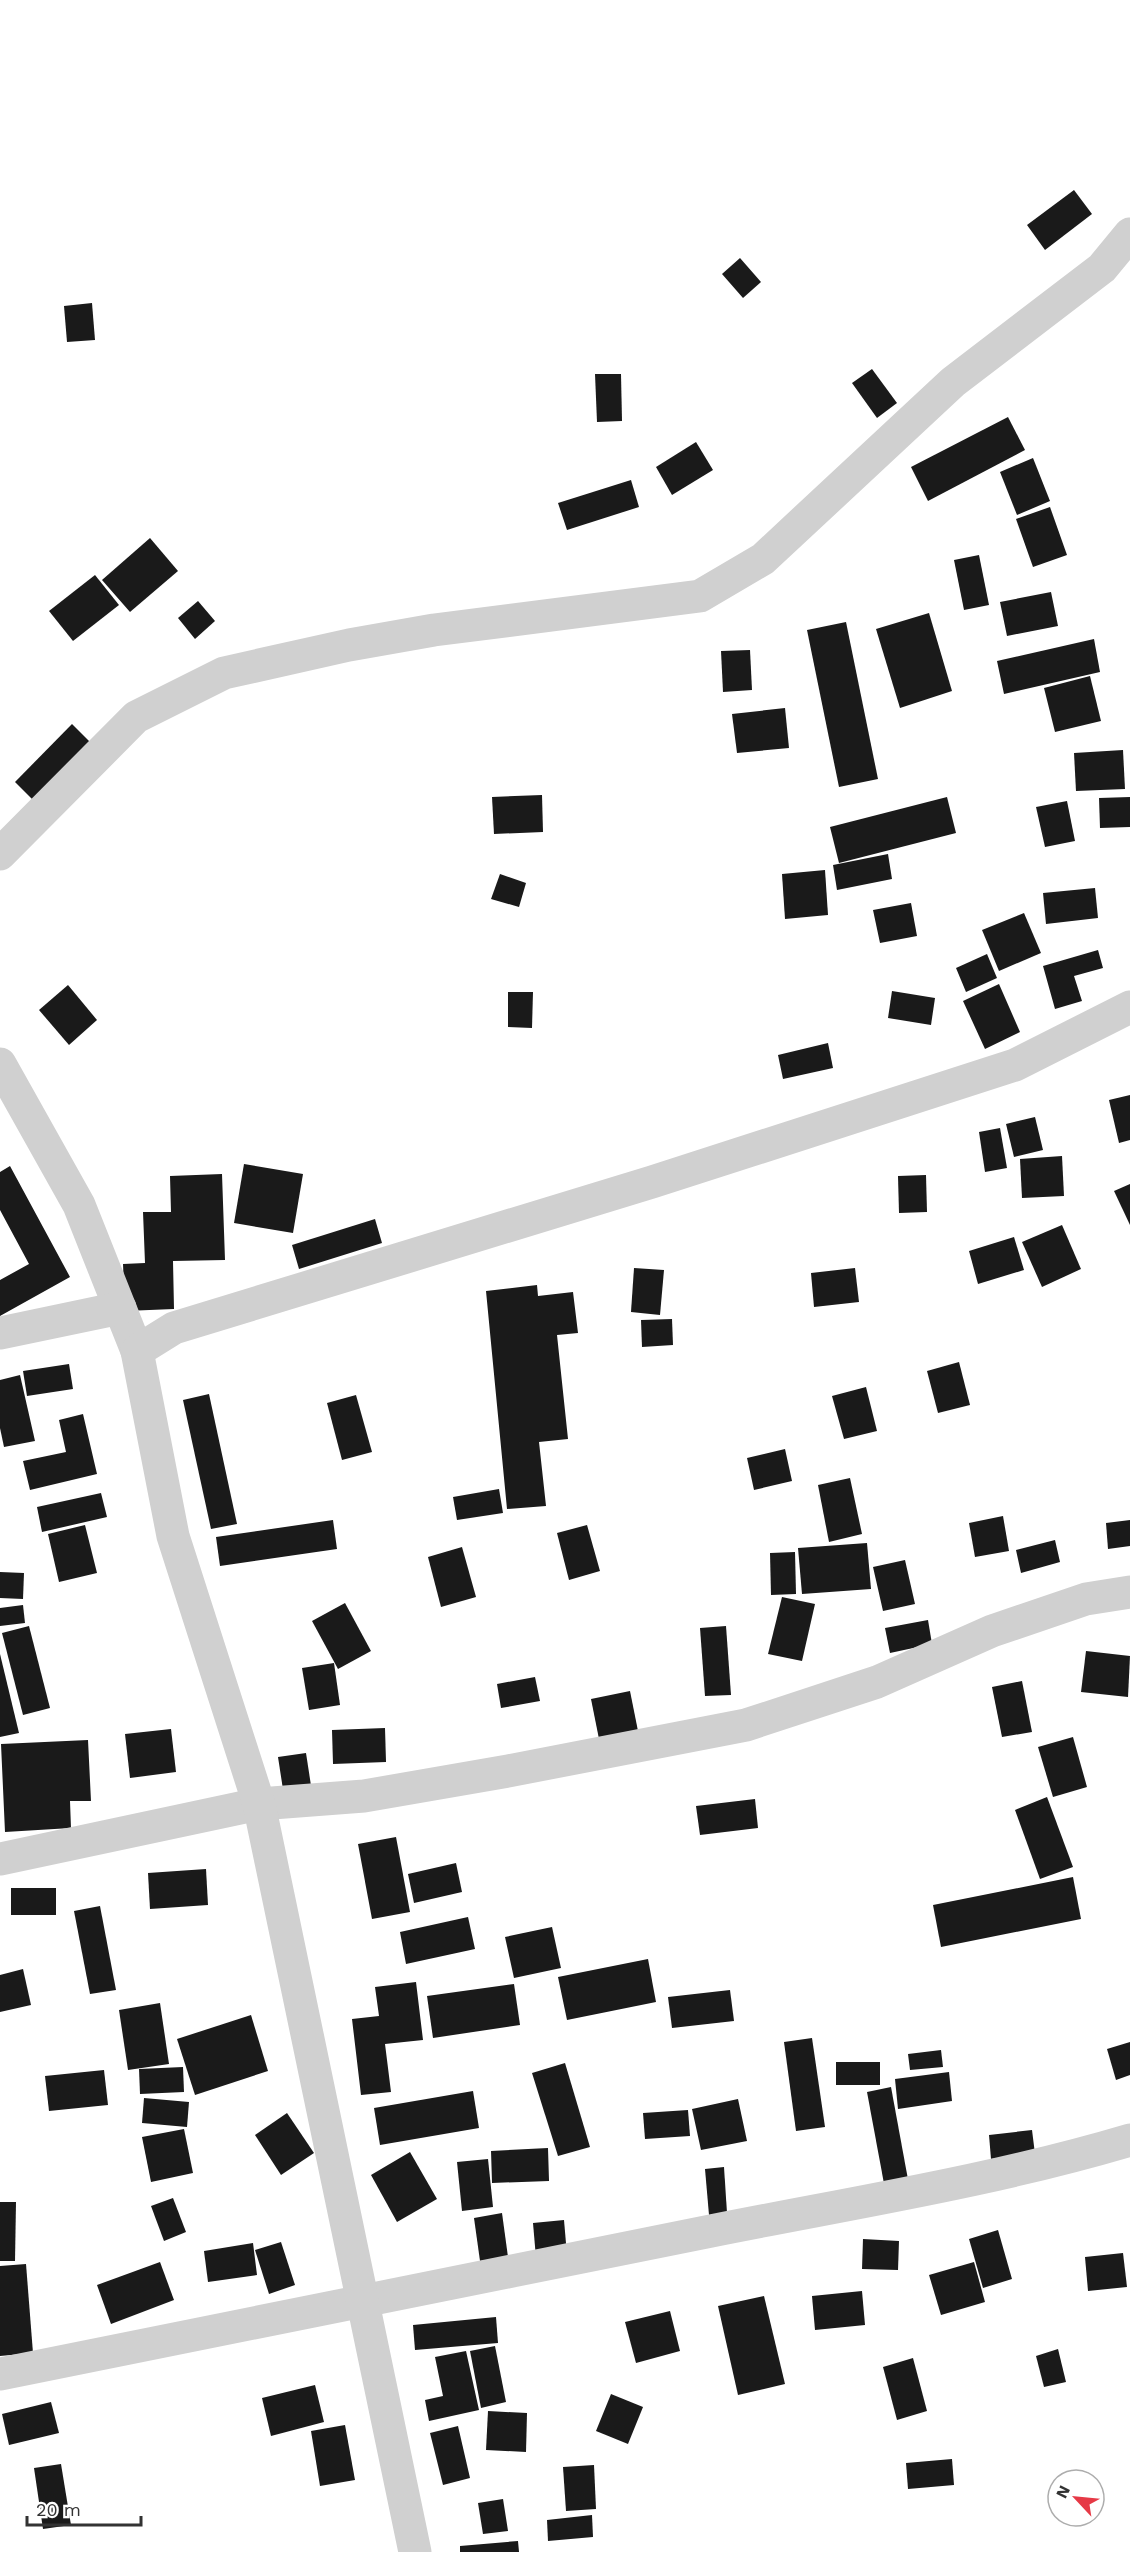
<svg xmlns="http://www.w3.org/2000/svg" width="1130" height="2552" font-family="'Work Sans',sans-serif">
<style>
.building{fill:#1a1a1a}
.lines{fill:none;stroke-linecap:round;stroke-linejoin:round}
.minor{stroke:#d0d0d0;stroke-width:33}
</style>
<rect width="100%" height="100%" fill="#fff"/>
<g class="building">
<path d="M1074 190 1092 214 1045 250 1027 225Z"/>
<path d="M740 258 761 282 743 298 722 274Z"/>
<path d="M92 303 95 340 67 342 64 306Z"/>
<path d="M872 369 897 403 877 418 852 383Z"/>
<path d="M595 374H621L622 421 597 422Z"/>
<path d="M1008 417 1025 450 928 501 911 467Z"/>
<path d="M696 442 713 470 672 495 656 467Z"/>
<path d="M1033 458 1050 501 1017 515 1000 472Z"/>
<path d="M631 480 639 507 567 530 558 503Z"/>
<path d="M1050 507 1067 555 1033 567 1016 519Z"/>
<path d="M150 538 178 571 130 612 102 580Z"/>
<path d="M979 555 989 605 964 610 954 560Z"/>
<path d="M95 575 119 605 73 641 49 611Z"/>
<path d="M1051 592 1058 626 1007 636 1000 602Z"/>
<path d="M198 601 215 621 195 639 178 618Z"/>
<path d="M929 613 952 691 900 708 876 629Z"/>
<path d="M846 622 878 779 839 787 807 630Z"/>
<path d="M1094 639 1100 672 1004 694 997 661Z"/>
<path d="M750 650 752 690 723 692 721 651Z"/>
<path d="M1090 676 1101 721 1055 732 1044 688Z"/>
<path d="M785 708 789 748 737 753 732 714Z"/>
<path d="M72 724 90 742 33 800 15 782Z"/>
<path d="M1123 750 1125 789 1076 791 1074 753Z"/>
<path d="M542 795 543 832 494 834 492 797Z"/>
<path d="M947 797 956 833 839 863 830 827Z"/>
<path d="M1130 797V827L1100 828 1099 798Z"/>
<path d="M1067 801 1075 841 1045 847 1036 807Z"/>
<path d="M888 854 892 879 837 890 833 865Z"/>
<path d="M825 870 828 915 785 919 782 874Z"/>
<path d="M500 874 526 883 519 907 491 899Z"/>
<path d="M1095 888 1098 918 1046 924 1043 893Z"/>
<path d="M911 903 917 936 880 943 873 910Z"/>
<path d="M1024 913 1041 953 999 971 982 930Z"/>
<path d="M1098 950 1103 968 1074 976 1082 1001 1055 1009 1043 966Z"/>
<path d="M987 954 997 978 966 992 956 968Z"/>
<path d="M999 984 1020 1032 985 1049 963 1001Z"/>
<path d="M68 985 97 1020 69 1045 39 1010Z"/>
<path d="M892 991 935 998 931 1025 888 1018Z"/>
<path d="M508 992H533L532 1028 508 1027Z"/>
<path d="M828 1043 833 1068 783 1079 778 1055Z"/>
<path d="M1130 1095V1140L1119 1143 1109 1100Z"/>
<path d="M1035 1117 1043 1150 1014 1157 1006 1124Z"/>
<path d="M1000 1128 1007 1168 985 1172 979 1132Z"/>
<path d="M1062 1156 1064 1196 1022 1198 1020 1159Z"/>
<path d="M244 1164 303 1174 293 1233 234 1223Z"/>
<path d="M10 1166 70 1277 0 1316V1280L29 1264 0 1210V1172Z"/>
<path d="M222 1174 225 1260 173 1261 174 1309 125 1311 123 1264 145 1263 143 1212H171L170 1176Z"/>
<path d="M926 1175 927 1212 899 1213 898 1176Z"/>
<path d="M1130 1184V1225L1114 1191Z"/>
<path d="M375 1219 382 1243 299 1269 292 1245Z"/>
<path d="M1062 1225 1081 1269 1042 1287 1022 1242Z"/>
<path d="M1014 1237 1024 1270 978 1284 969 1251Z"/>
<path d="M634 1268 664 1270 660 1315 631 1312Z"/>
<path d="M855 1268 859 1302 814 1307 811 1273Z"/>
<path d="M537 1285 538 1296 573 1292 578 1333 557 1335 568 1439 539 1442 546 1506 507 1509 486 1291Z"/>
<path d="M672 1319 673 1345 642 1347 641 1320Z"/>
<path d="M959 1362 970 1405 938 1413 927 1371Z"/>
<path d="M69 1364 73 1389 27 1396 23 1371Z"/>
<path d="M20 1375 35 1441 4 1447 0 1428V1380Z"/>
<path d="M866 1387 877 1431 844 1439 832 1396Z"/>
<path d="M209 1394 237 1524 211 1529 183 1400Z"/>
<path d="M356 1395 372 1452 342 1460 327 1403Z"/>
<path d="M83 1414 97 1474 30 1490 23 1461 66 1452 59 1420Z"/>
<path d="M785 1449 792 1481 754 1490 747 1458Z"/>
<path d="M850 1478 862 1534 829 1542 818 1485Z"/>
<path d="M499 1489 503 1513 457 1520 453 1497Z"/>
<path d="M101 1493 107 1517 42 1532 37 1507Z"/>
<path d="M1003 1516 1009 1551 975 1557 969 1523Z"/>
<path d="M333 1520 337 1549 220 1566 216 1537Z"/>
<path d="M1130 1520V1546L1108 1549 1106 1523Z"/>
<path d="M85 1525 97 1573 59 1582 48 1534Z"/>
<path d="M587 1525 600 1571 569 1580 557 1533Z"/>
<path d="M1055 1540 1060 1562 1021 1573 1016 1550Z"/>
<path d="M867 1543 871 1589 802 1594 798 1548Z"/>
<path d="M462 1547 476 1597 441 1607 428 1557Z"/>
<path d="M795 1552 796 1594 771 1595 770 1553Z"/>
<path d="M905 1560 915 1604 883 1611 873 1567Z"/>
<path d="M0 1572 24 1573 23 1599 0 1598Z"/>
<path d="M782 1597 815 1604 802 1661 768 1654Z"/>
<path d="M345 1603 371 1651 338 1669 312 1621Z"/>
<path d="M23 1605 25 1623 0 1626V1608Z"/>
<path d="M928 1620 932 1644 890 1653 885 1628Z"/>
<path d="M29 1626 50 1708 23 1715 2 1633Z"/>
<path d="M726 1626 731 1695 705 1696 700 1628Z"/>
<path d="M1086 1651 1130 1656 1128 1697 1081 1692Z"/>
<path d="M0 1654 19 1733 0 1737Z"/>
<path d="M334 1663 340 1705 309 1710 302 1668Z"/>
<path d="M535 1677 540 1701 501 1708 497 1684Z"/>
<path d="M1022 1681 1032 1732 1002 1737 992 1687Z"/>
<path d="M630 1691 639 1736 600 1744 591 1699Z"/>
<path d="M385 1728 386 1762 333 1764 332 1730Z"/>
<path d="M171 1729 176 1772 130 1778 125 1734Z"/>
<path d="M1073 1737 1087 1787 1053 1797 1038 1747Z"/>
<path d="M88 1740 91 1801H70L71 1828 5 1832 1 1744Z"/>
<path d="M306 1753 312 1792 284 1796 278 1757Z"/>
<path d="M1047 1797 1073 1867 1040 1879 1015 1810Z"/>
<path d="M755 1799 758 1828 700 1835 696 1806Z"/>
<path d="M396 1837 410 1912 372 1919 358 1844Z"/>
<path d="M456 1863 462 1892 414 1903 408 1874Z"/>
<path d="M206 1869 208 1905 150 1909 148 1873Z"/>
<path d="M1073 1877 1081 1919 941 1947 933 1905Z"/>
<rect x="11" y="1888" width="45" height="27"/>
<path d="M100 1906 116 1990 90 1994 74 1911Z"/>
<path d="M468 1917 475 1949 406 1964 400 1932Z"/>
<path d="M552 1927 561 1968 514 1978 505 1937Z"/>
<path d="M648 1959 656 2002 567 2020 558 1977Z"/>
<path d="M23 1969 31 2005 0 2012V1975Z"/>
<path d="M416 1982 423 2040 385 2044 391 2092 361 2095 352 2019 379 2016 375 1987Z"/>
<path d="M514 1984 520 2025 433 2038 427 1996Z"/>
<path d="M730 1990 734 2021 672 2028 668 1997Z"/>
<path d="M160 2003 169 2064 128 2070 119 2010Z"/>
<path d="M251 2015 268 2071 195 2095 177 2039Z"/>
<path d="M812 2038 825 2127 796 2131 784 2042Z"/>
<path d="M1130 2042V2075L1116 2080 1107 2049Z"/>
<path d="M941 2050 943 2067 910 2070 908 2054Z"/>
<rect x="836" y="2062" width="44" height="23"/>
<path d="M565 2063 590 2147 558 2156 532 2073Z"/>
<path d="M183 2067 184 2092 140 2094 139 2069Z"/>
<path d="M104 2070 108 2105 49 2111 45 2076Z"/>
<path d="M949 2072 952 2101 898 2109 895 2079Z"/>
<path d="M891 2087 909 2185 885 2189 867 2092Z"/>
<path d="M473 2091 479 2128 380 2145 374 2108Z"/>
<path d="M144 2098 189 2102 187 2127 142 2123Z"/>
<path d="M738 2099 747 2141 701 2150 692 2109Z"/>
<path d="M688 2110 690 2136 645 2139 643 2113Z"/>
<path d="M287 2113 314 2153 281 2175 255 2135Z"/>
<path d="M184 2129 193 2173 151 2182 142 2137Z"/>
<path d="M1032 2130 1035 2154 991 2159 989 2135Z"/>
<path d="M548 2148 549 2181 492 2183 491 2151Z"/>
<path d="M410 2152 437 2199 397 2222 371 2175Z"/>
<path d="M488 2159 493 2207 462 2211 457 2162Z"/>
<path d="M724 2167 727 2213 709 2215 705 2169Z"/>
<path d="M173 2198 186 2232 164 2241 151 2206Z"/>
<path d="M0 2202H16L15 2261H0Z"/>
<path d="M502 2213 508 2257 480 2261 474 2218Z"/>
<path d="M564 2220 567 2255 536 2258 533 2223Z"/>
<path d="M998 2230 1012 2279 983 2288 969 2239Z"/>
<path d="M863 2239 899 2241 898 2270 862 2269Z"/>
<path d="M281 2242 295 2285 269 2294 255 2250Z"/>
<path d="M253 2243 257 2275 208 2282 204 2251Z"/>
<path d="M1123 2253 1127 2287 1088 2291 1085 2257Z"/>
<path d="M160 2262 174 2300 111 2324 97 2285Z"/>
<path d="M974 2262 985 2302 941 2315 929 2275Z"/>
<path d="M26 2264 33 2353 0 2356V2266Z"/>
<path d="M862 2291 865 2325 815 2330 812 2296Z"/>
<path d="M764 2296 785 2384 738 2395 718 2306Z"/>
<path d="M670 2311 680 2351 636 2363 625 2322Z"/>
<path d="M496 2317 498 2343 415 2350 413 2325Z"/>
<path d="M495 2346 506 2402 481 2408 470 2351Z"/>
<path d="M1058 2349 1066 2382 1044 2387 1036 2356Z"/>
<path d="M466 2351 479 2410 429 2421 425 2400 443 2396 435 2357Z"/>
<path d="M913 2358 927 2411 897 2420 883 2367Z"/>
<path d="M315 2385 324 2422 271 2436 262 2398Z"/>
<path d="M611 2394 643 2407 628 2444 596 2431Z"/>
<path d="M51 2402 59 2433 9 2445 2 2414Z"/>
<path d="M488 2411 527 2413 526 2452 486 2450Z"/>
<path d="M345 2425 355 2480 320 2486 311 2431Z"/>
<path d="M458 2426 470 2478 443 2485 430 2433Z"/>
<path d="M952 2459 954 2485 908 2489 906 2463Z"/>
<path d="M61 2464 71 2525 43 2529 34 2468Z"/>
<path d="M594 2465 596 2509 566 2511 563 2467Z"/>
<path d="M503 2499 508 2531 483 2534 478 2503Z"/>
<path d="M592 2515 593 2537 548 2541 547 2520Z"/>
<path d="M518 2541 519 2552H460V2546Z"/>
</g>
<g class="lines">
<g class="minor">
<path d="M0 854 136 717 224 673 349 645 434 630 700 596 763 559 953 382 1102 268 1130 234"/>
<path d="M0 1064 79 1205 137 1351"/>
<path d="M0 1333 120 1308"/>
<path d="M0 1859 259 1804 364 1796 508 1771 746 1725 877 1682 992 1631 1086 1599 1130 1592"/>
<path d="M0 2374C237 2327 474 2279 711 2231 851 2203 992 2181 1130 2140"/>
<path d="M415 2552 259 1804 173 1536 137 1351 174 1328 652 1182 1015 1065 1130 1007"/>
</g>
</g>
<g transform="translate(1076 2498) rotate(296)"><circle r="28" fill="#ffffff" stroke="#adadad" stroke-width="1.5"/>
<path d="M0-4.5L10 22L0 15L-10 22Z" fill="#e63946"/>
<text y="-9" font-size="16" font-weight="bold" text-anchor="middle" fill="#333333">N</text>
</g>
<path d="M27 2516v9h114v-9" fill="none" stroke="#333333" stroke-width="3"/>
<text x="36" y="2516" font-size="18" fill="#333333" stroke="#ffffff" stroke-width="4.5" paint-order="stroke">20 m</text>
</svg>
